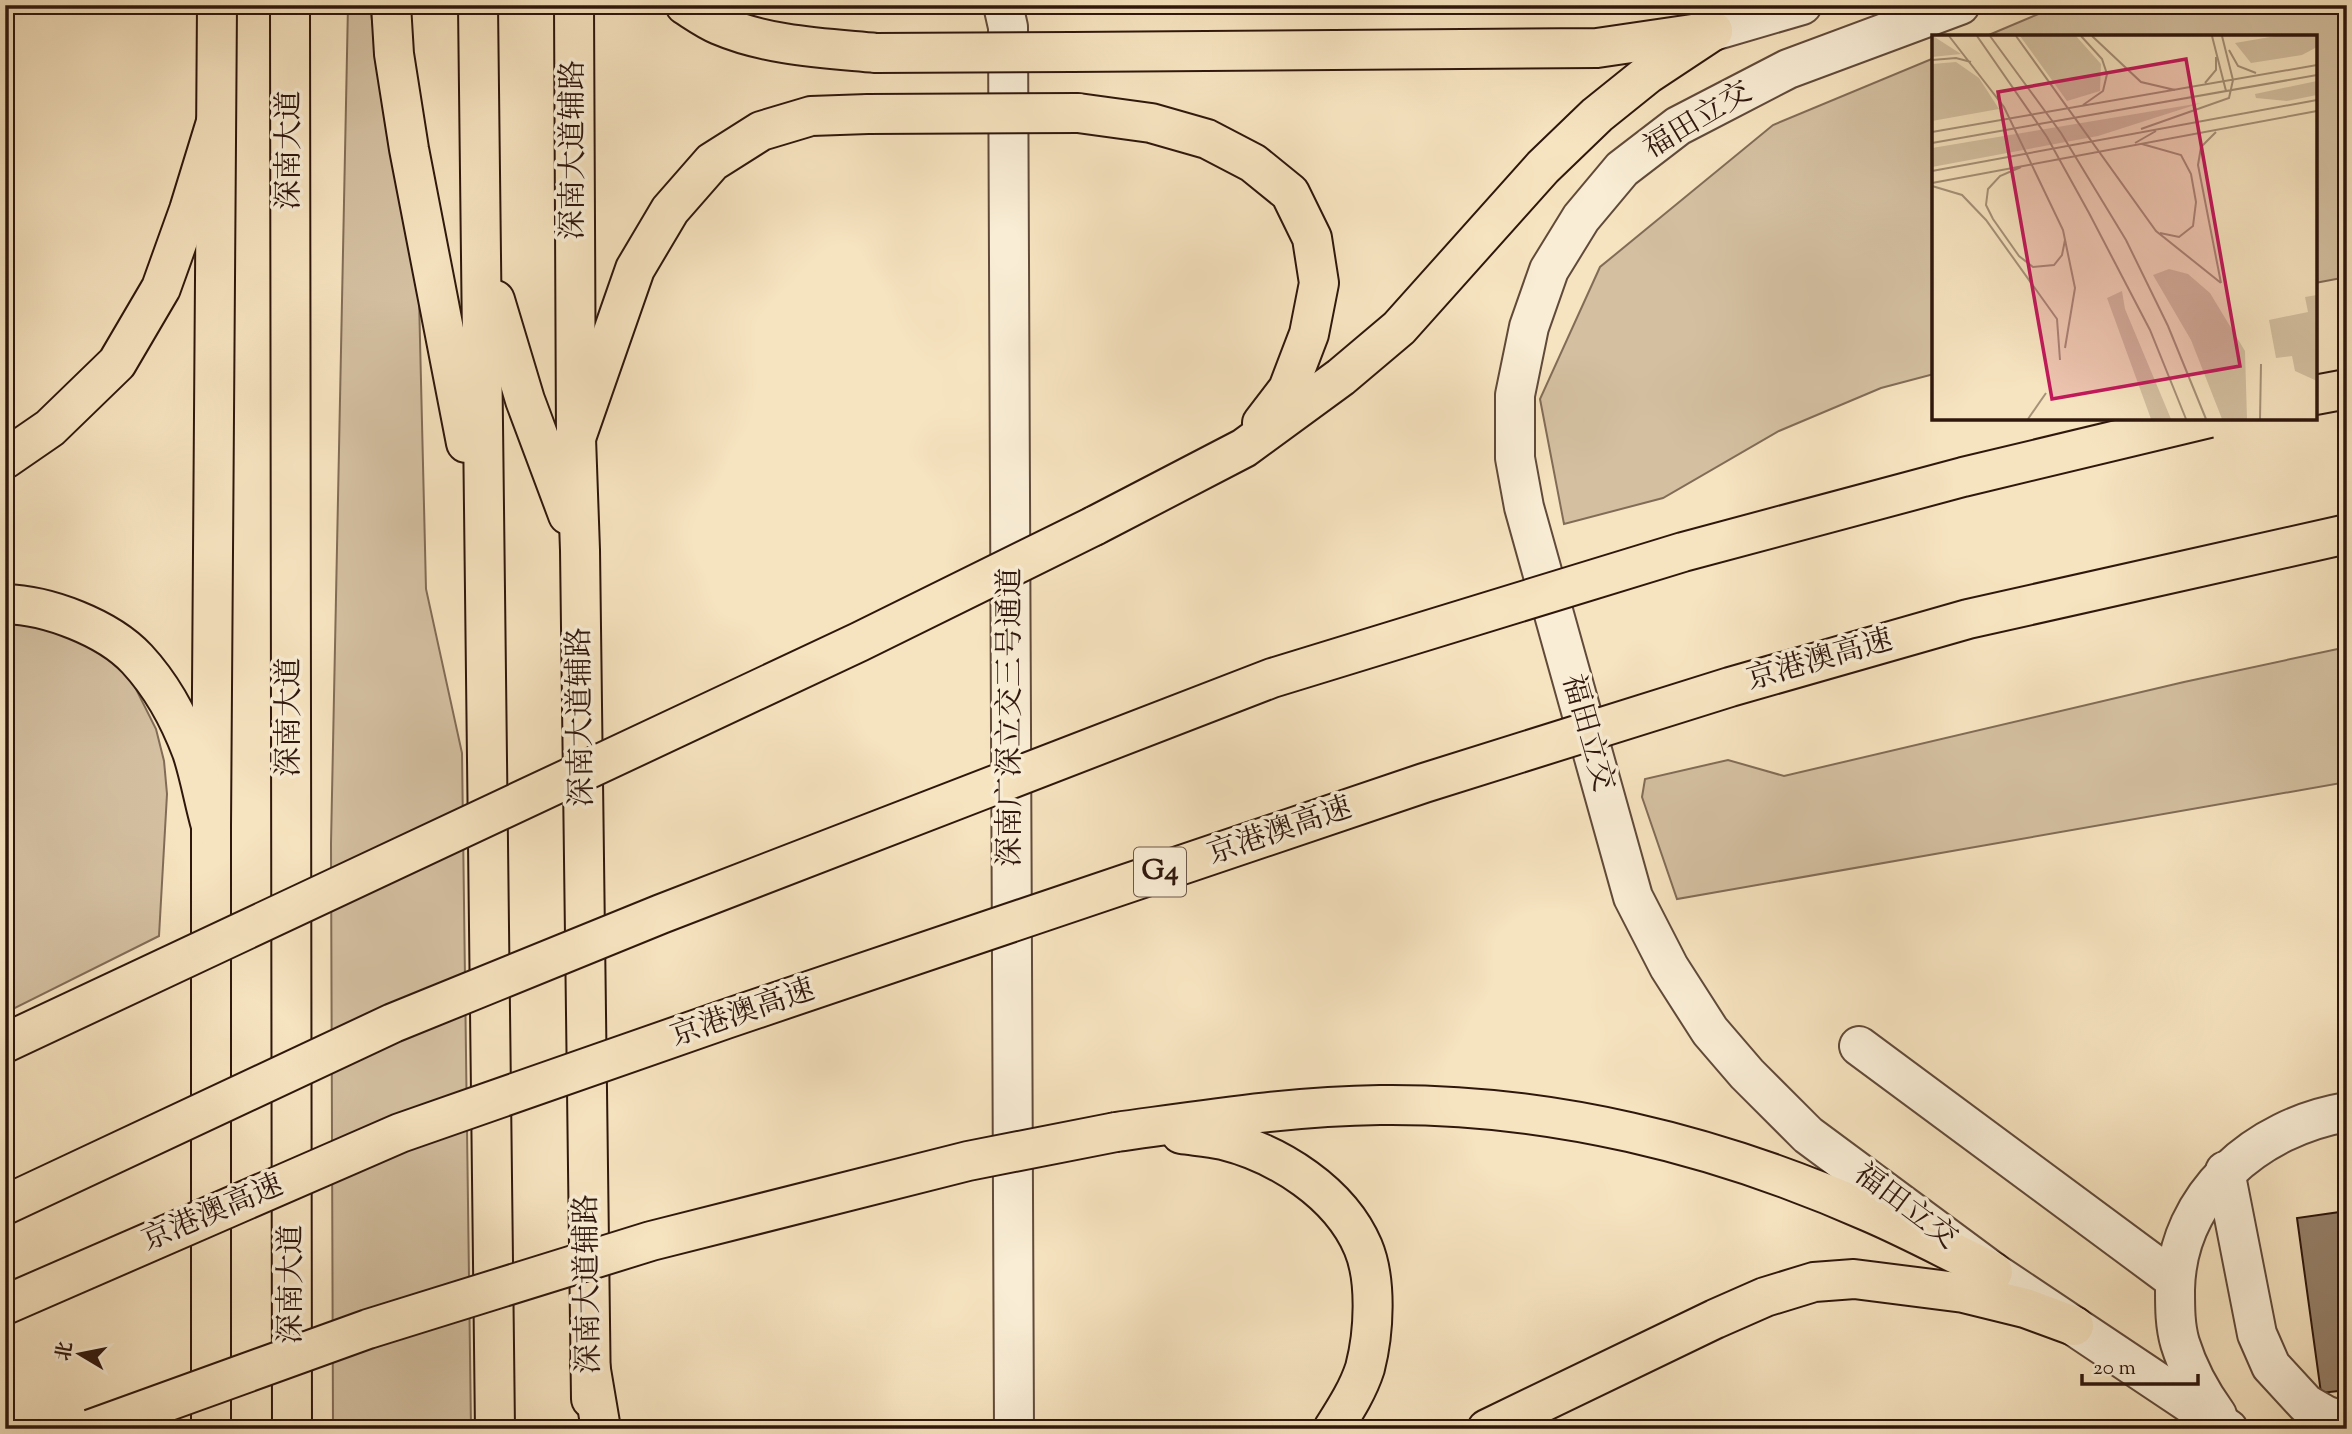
<svg xmlns="http://www.w3.org/2000/svg" width="2352" height="1434" font-family="'Sorts Mill Goudy','Noto Serif SC',serif">
<style>
.green{fill:#d4c0a1;stroke:#826c57;stroke-width:2}
.building{fill:#96816a;stroke:#2f170d;stroke-width:2}
.lines{fill:none;stroke-linecap:round;stroke-linejoin:round}
.minor-casing{stroke:#614a3a;stroke-width:42}
.major-casing{stroke:#2f170d;stroke-width:42}
.highway-casing{stroke:#2f170d;stroke-width:42}
.minor{stroke:#f9edd5;stroke-width:38}
.major{stroke:#f6e3bf;stroke-width:38}
.highway{stroke:#f6e3bf;stroke-width:38}
.major-bridge-casing{stroke:#2f170d;stroke-width:42;stroke-linecap:butt}
.highway-bridge-casing{stroke:#2f170d;stroke-width:42;stroke-linecap:butt}
.major-bridge{stroke:#f6e3bf;stroke-width:38}
.highway-bridge{stroke:#f6e3bf;stroke-width:38}
.labels{text-anchor:middle;dominant-baseline:central;stroke-width:7;stroke-linejoin:round;paint-order:stroke}
.shield{fill:#f9edd5;stroke:#6c5749;stroke-width:2}
.shield-label{font-size:28px;font-weight:bold;fill:#2f170d}
.street-label{font-size:30px;fill:#2f170d;stroke:#f9edd5}
.inset-road{fill:none;stroke:#a69178;stroke-width:2}
.view{fill:#c2185b;fill-opacity:0.15;stroke:#c2185b;stroke-width:3.5}
.inset-edge{fill:none;stroke:#2f170d;stroke-width:3.5}
</style>
<rect width="100%" height="100%" fill="#f6e3bf"/>
<filter id="stains"><feTurbulence type="fractalNoise" baseFrequency=".00286" numOctaves="4"/><feColorMatrix values="0 0 0 0 .2 0 0 0 0 .09 0 0 0 0 .02 0 0 0 .5 -.17"/></filter>
<radialGradient id="worn" r=".72"><stop offset=".6" stop-color="#630" stop-opacity="0"/><stop offset="1" stop-color="#630" stop-opacity=".3"/></radialGradient>
<g class="green">
<path d="M348 5H370L380 81 419 298 426 589 462 753 471 1429H333L331 844Z"/>
<path d="M2060 5H2347V277L2315 283V37H1984Z"/>
<path d="M1934 58V374L1881 388 1779 431 1663 498 1564 524 1540 399 1600 267 1773 125Z"/>
<path d="M5 623H37L93 642 130 677 156 729 164 761 167 794 159 936 5 1013Z"/>
<path d="M2347 647V782L1677 899 1642 797 1645 779 1728 760 1784 776 2184 682Z"/>
</g>
<path class="building" d="M2347 1211V1390L2321 1393 2297 1218Z"/>
<g class="lines">
<defs>
<g id="minor">
<path d="M1003 5 1008 27 1014 1429"/>
<path d="M1960 5 1788 69 1678 126 1622 169 1581 218 1549 270 1529 327 1515 395V458L1524 507 1633 897 1669 967 1710 1031 1747 1074 1808 1135 1993 1272 2228 1429"/>
<path d="M1713 31 1802 5"/>
<path d="M1859 1046 2175 1280"/>
<path d="M2225 1171 2257 1334 2271 1366 2306 1404 2325 1415 2347 1423"/>
<path d="M2217 1415C2201 1393 2188 1369 2180 1343 2175 1326 2175 1308 2175 1290 2177 1195 2257 1127 2347 1112"/>
</g>
<g id="major">
<path d="M290 5 292 1429"/>
<path d="M391 5 394 54 409 149 466 443"/>
<path d="M478 5 495 1429"/>
<path d="M574 5 576 438 580 550 591 1399"/>
<path d="M685 5C696 12 707 20 719 25 768 46 823 48 876 53"/>
<path d="M1072 52 1597 48 1713 31"/>
<path d="M495 300 525 400 568 515"/>
<path d="M211 1429V826L217 5"/>
<path d="M1487 1429 1715 1319 1765 1297 1814 1282 1854 1279 1964 1293 2025 1308 2074 1326"/>
</g>
<g id="highway">
<path d="M1078 113 1151 123 1207 139 1253 163 1290 193 1312 238 1319 283 1309 334 1288 389 1262 423"/>
<path d="M2315 395 2347 389"/>
<path d="M576 438 635 269 670 210 712 162 761 131 811 116 868 114"/>
<path d="M5 459 50 428 117 363 161 288 189 210 216 122"/>
<path d="M1094 526 1244 448 1341 377 1399 328 1543 167 1597 115 1648 74 1713 31"/>
<path d="M5 604C48 605 108 628 137 659 161 685 180 720 192 752 200 776 204 802 211 826"/>
<path d="M1116 1132C1204 1120 1291 1106 1380 1105 1548 1103 1716 1144 1869 1212 1911 1230 1951 1252 1993 1272"/>
<path d="M1181 1134C1195 1136 1210 1137 1223 1140 1279 1154 1340 1193 1363 1247 1377 1280 1374 1333 1365 1368 1358 1390 1345 1410 1333 1429"/>
<path d="M590 1364 601 1429"/>
</g>
</defs>
<use href="#minor" class="minor-casing"/>
<use href="#major" class="major-casing"/>
<use href="#highway" class="highway-casing"/>
<use href="#minor" class="minor"/>
<use href="#major" class="major"/>
<use href="#highway" class="highway"/>
<defs>
<path id="major-bridge" d="M876 53 1072 52"/>
<g id="highway-bridge">
<path d="M868 114 1078 113"/>
<path d="M5 1043 859 642 1094 526"/>
<path d="M5 1205 393 1023 661 914 1272 678 1683 552 1963 477 2209 418"/>
<path d="M5 1305 400 1133 726 1019 1424 783 1730 687 1968 619 2347 534"/>
<path d="M91 1429 368 1329 651 1241 968 1161 1116 1132"/>
</g>
</defs>
<use href="#major-bridge" class="major-bridge-casing"/>
<use href="#highway-bridge" class="highway-bridge-casing"/>
<use href="#major-bridge" class="major-bridge"/>
<use href="#highway-bridge" class="highway-bridge"/>
</g>
<g class="labels">
<rect class="shield" x="1134" y="847.5" width="52" height="49" rx="5"/>
<g class="shield-label">
<text x="1160" y="872">G4</text>
</g>
<g class="street-label">
<text transform="translate(1698 121) rotate(-31)">福田立交</text>
<text transform="translate(290 150) rotate(-90)">深南大道</text>
<text transform="translate(574 150) rotate(-90)">深南大道辅路</text>
<text transform="translate(1820 661) rotate(-16)">京港澳高速</text>
<text transform="translate(290 717) rotate(-90)">深南大道</text>
<text transform="translate(582 717) rotate(-91)">深南大道辅路</text>
<text transform="translate(1011 717) rotate(-90)">深南广深立交三号通道</text>
<text transform="translate(1587 733) rotate(74)">福田立交</text>
<text transform="translate(1280 832) rotate(-19)">京港澳高速</text>
<text transform="translate(743 1014) rotate(-19)">京港澳高速</text>
<text transform="translate(1905 1207) rotate(37)">福田立交</text>
<text transform="translate(213 1214) rotate(-23)">京港澳高速</text>
<text transform="translate(292 1284) rotate(-90)">深南大道</text>
<text transform="translate(589 1284) rotate(-91)">深南大道辅路</text>
</g>
</g>
<g transform="translate(1932 35)">
<rect width="385" height="385" fill="#f6e3bf"/>
<path d="M0 1H1L29 19 0 22ZM88 1H144L169 29 168 56 135 66ZM344 1H385V12L370 20 319 28 303 8ZM24 27 47 43 67 74 0 86V29ZM385 46V60L355 66 324 63 323 59ZM269 68 166 101 0 132V113ZM237 234 256 239 278 258 313 316 315 384H290L259 305 221 240ZM190 256 193 274 239 384H219L175 263ZM385 260V346L363 336 360 321 344 323 337 285 376 277 373 262Z" fill="#d4c0a1"/>
<path class="inset-road" d="M17 1 72 72 131 195 143 253 133 313M45 1 115 102 157 178 218 295 254 384M58 1 129 98 194 205 236 291 274 384M84 1 224 196 289 248M149 1 170 24 175 39 171 56 151 70M160 1 209 47 243 55M280 1 294 56M297 15 306 31 324 38M0 25 24 23 39 27M273 48 284 35V22M209 94 297 63 301 45 290 1M0 97 385 30M284 97 269 112 266 130 289 248M0 108 385 40M203 108 224 96M210 109 249 120 259 139 264 167 261 191 247 202 228 198M89 132 68 141 56 154 54 170 61 184 87 221 101 232 122 230 130 220 133 205M0 136 385 65M0 148 385 76M0 151 30 160 54 185 125 284 128 325M96 384 114 358M328 384 329 329"/>
<path class="view" d="M254 24 308 331 120 364 66 57Z"/>
<rect width="385" height="385" class="inset-edge"/>
</g>
<rect width="2352" height="1434" fill="none" stroke="#f6e3bf" stroke-width="28"/>
<rect x="7" y="7" width="2338" height="1420" fill="none" stroke="#2f170d" stroke-width="3.5"/>
<rect x="14" y="14" width="2324" height="1406" fill="none" stroke="#2f170d" stroke-width="2"/>
<g transform="translate(80 1354) rotate(280)" stroke="#f9edd5" stroke-width="5" paint-order="stroke">
<path d="M0-5L12 26L0 18L-12 26Z" fill="#2f170d"/>
<text y="-10" font-size="19" font-weight="bold" text-anchor="middle" fill="#2f170d">北</text>
</g>
<path d="M2082 1374v10h116v-10" fill="none" stroke="#2f170d" stroke-width="3.5"/>
<text x="2093" y="1374" font-size="21" fill="#2f170d" stroke="#f9edd5" stroke-width="5" paint-order="stroke">20 m</text>
<rect width="100%" height="100%" filter="url(#stains)"/>
<rect width="100%" height="100%" fill="url(#worn)"/>
</svg>
